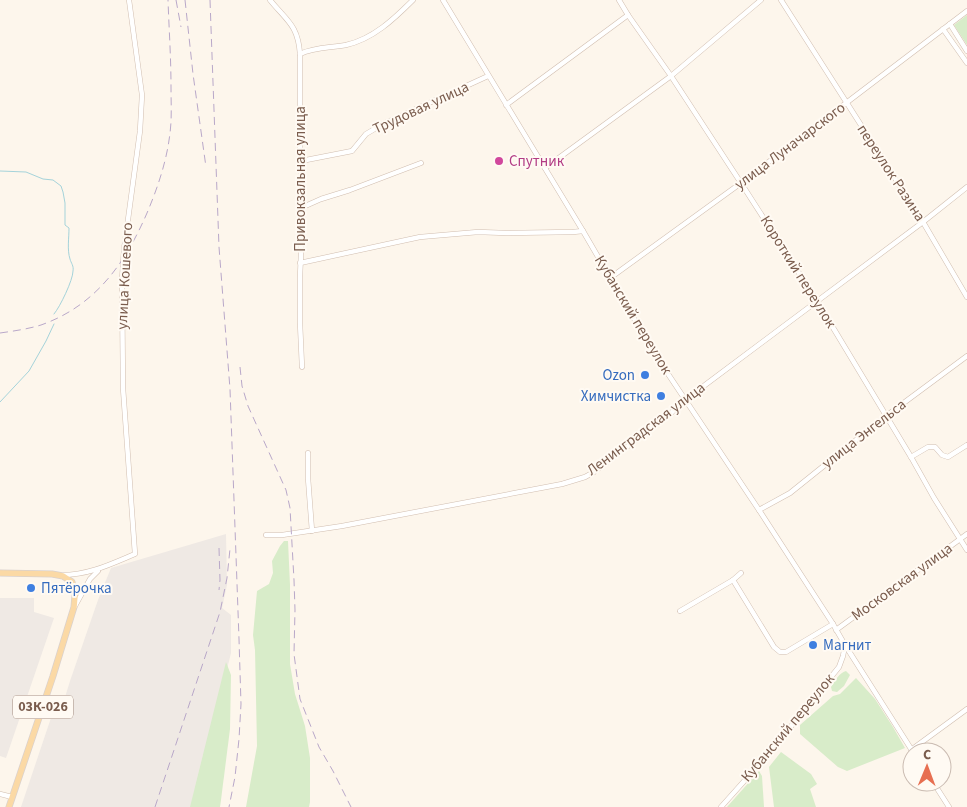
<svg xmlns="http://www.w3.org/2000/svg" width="967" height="807" font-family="'Source Sans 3',sans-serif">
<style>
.industrial{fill:#efe9e4}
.green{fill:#d8ecc9}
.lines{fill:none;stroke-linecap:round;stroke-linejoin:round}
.stream{stroke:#a5d3da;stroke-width:1}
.minor-casing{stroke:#d1beb0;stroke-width:5.5}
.major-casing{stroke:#dad1cd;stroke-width:7}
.minor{stroke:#fff;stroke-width:4.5}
.major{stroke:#fbd9a5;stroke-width:5.5}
.rail{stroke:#b9a8c9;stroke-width:1;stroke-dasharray:8 5;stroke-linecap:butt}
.hotel-dot{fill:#d1479c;stroke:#fffaf3;stroke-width:2}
.shop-dot{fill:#3f7fe0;stroke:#fffaf3;stroke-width:2}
.labels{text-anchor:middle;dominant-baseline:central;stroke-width:4;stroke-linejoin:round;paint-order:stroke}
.shield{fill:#fffaf3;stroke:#a28b7f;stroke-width:1}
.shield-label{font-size:14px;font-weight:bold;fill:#7a5c4d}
.street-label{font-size:15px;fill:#7a5c4d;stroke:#fffaf3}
.hotel-label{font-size:15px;fill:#b23c85;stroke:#fffaf3;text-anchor:start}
.shop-label{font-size:15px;fill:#366cbe;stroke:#fffaf3;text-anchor:end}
</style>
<rect width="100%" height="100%" fill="#fdf6ec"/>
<g class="industrial">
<path d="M226 534 227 585 222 608 231 615V653L193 807H21L55 706 62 707 70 681 98 600 111 568Z"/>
<path d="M0 598H34V612L54 618 6 758 0 756Z"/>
</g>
<g class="green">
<path d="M967 15V45L954 25Z"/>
<path d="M284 541H288L290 585V664L295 694 305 726 310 758V802L309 807H246L257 746 255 650 253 635 257 591 269 584 273 573 272 561 280 546Z"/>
<path d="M226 662 231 675 230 729 221 800 220 807H190Z"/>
<path d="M846 671 850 675 844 686 837 692 832 691 831 687C835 681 839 673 846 671Z"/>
<path d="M856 678 875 699 893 727 905 748 847 771 838 767 800 734V725L833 696 840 694Z"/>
<path d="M781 752 811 774 817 784 810 789 816 807H774L769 767Z"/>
<path d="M759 771 762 776 764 807H727Z"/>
</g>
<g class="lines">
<g class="stream">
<path d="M0 171 26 172 43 179 53 180 61 186 63 192 65 203V225L69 228C69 238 67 250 70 259 71 263 74 266 73 271 73 280 60 307 54 314"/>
<path d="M0 402 29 371 46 341 54 324"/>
</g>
<defs>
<g id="minor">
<path d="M270 0C287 21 298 25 300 54V143L303 207 300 277V323L302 367"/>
<path d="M443 0 583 231 654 353 759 510 833 624 845 645 913 752"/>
<path d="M619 0 628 15 671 76 741 183 817 301 911 457 934 498 967 550"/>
<path d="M781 0 923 222 967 297"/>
<path d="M950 24 967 51"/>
<path d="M943 29 967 63"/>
<path d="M300 54C315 47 330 48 346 45 373 39 394 19 413 0"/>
<path d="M506 105 628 15"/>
<path d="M301 161 352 151 366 134 383 124 488 76"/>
<path d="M545 168 671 76 761 0"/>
<path d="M303 207 321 199 350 190 421 163"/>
<path d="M300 263 420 237 478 232 506 233 573 232 583 231"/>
<path d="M610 278 741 183 967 11"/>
<path d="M308 453V478L312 531"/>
<path d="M911 457 928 447H935L942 455 948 457 967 445"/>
<path d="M759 510 790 493 886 416 967 356"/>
<path d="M266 535H282L342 526 562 484 585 477 594 472 671 413 685 400 923 222 967 187"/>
<path d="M62 575C89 575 111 564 135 554L123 388 122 280 124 249 140 131 142 95 129 0"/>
<path d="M733 580 774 647 780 652H786L833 624"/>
<path d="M75 606 90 579 98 571"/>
<path d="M680 611 733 580 741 573"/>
<path d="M836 630 967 534"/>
<path d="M911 750 967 709"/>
<path d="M933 782 949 807"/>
<path d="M0 794 12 797"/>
<path d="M721 807 771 751 839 667 843 656 845 645"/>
</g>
<path id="major" d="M0 573 52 574 63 576 72 582 75 595 74 607 53 676 9 807"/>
</defs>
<use href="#minor" class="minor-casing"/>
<use href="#major" class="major-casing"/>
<use href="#minor" class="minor"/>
<use href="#major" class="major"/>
<g class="rail">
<path d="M176 0 181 27"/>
<path d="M185 0 193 74 206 167"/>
<path d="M210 0 219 247 230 389 239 639 241 704 239 739 235 777 229 807"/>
<path d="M0 333C14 331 28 329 41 325 95 306 125 264 147 213 158 187 167 160 170 133 172 118 171 102 171 87 171 58 169 29 168 0"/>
<path d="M240 367 242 386 248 406 286 490 290 508 294 580 295 610 294 654 300 699 319 747 333 771 351 807"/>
<path d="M219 548 220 580 219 590"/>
<path d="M155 807 220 612 227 578 230 549"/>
</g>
</g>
<circle class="hotel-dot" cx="499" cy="161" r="5"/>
<g class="shop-dot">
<circle cx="645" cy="375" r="5"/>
<circle cx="661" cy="396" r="5"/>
<circle cx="31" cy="588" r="5"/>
<circle cx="813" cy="645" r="5"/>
</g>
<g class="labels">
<rect class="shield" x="13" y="695.5" width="60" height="23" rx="4"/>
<g class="shield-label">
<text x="43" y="707">03К-026</text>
</g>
<g class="street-label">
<text transform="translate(421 108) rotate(-25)">Трудовая улица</text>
<text transform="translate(790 146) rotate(-37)">улица Луначарского</text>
<text transform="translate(891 173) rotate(57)">переулок Разина</text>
<text transform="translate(300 179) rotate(-90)">Привокзальная улица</text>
<text transform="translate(798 272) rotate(58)">Короткий переулок</text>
<text transform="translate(125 276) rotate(-87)">улица Кошевого</text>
<text transform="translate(633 315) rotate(59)">Кубанский переулок</text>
<text transform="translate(646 429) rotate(-37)">Ленинградская улица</text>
<text transform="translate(864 434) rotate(-38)">улица Энгельса</text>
<text transform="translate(902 582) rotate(-36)">Московская улица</text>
<text transform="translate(788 728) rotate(-50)">Кубанский переулок</text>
</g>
<g class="hotel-label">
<text x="509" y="161">Спутник</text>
</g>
<g class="shop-label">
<text x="635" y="375">Ozon</text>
<text x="651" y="396">Химчистка</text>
<text x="41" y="588" text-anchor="start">Пятёрочка</text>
<text x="823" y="645" text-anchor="start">Магнит</text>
</g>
</g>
<g transform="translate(927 767) rotate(1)"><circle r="24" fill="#fffaf3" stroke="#cabbb1"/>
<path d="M0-4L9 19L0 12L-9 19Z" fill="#e76f51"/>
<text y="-8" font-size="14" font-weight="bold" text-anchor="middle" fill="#7a5c4d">С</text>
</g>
</svg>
